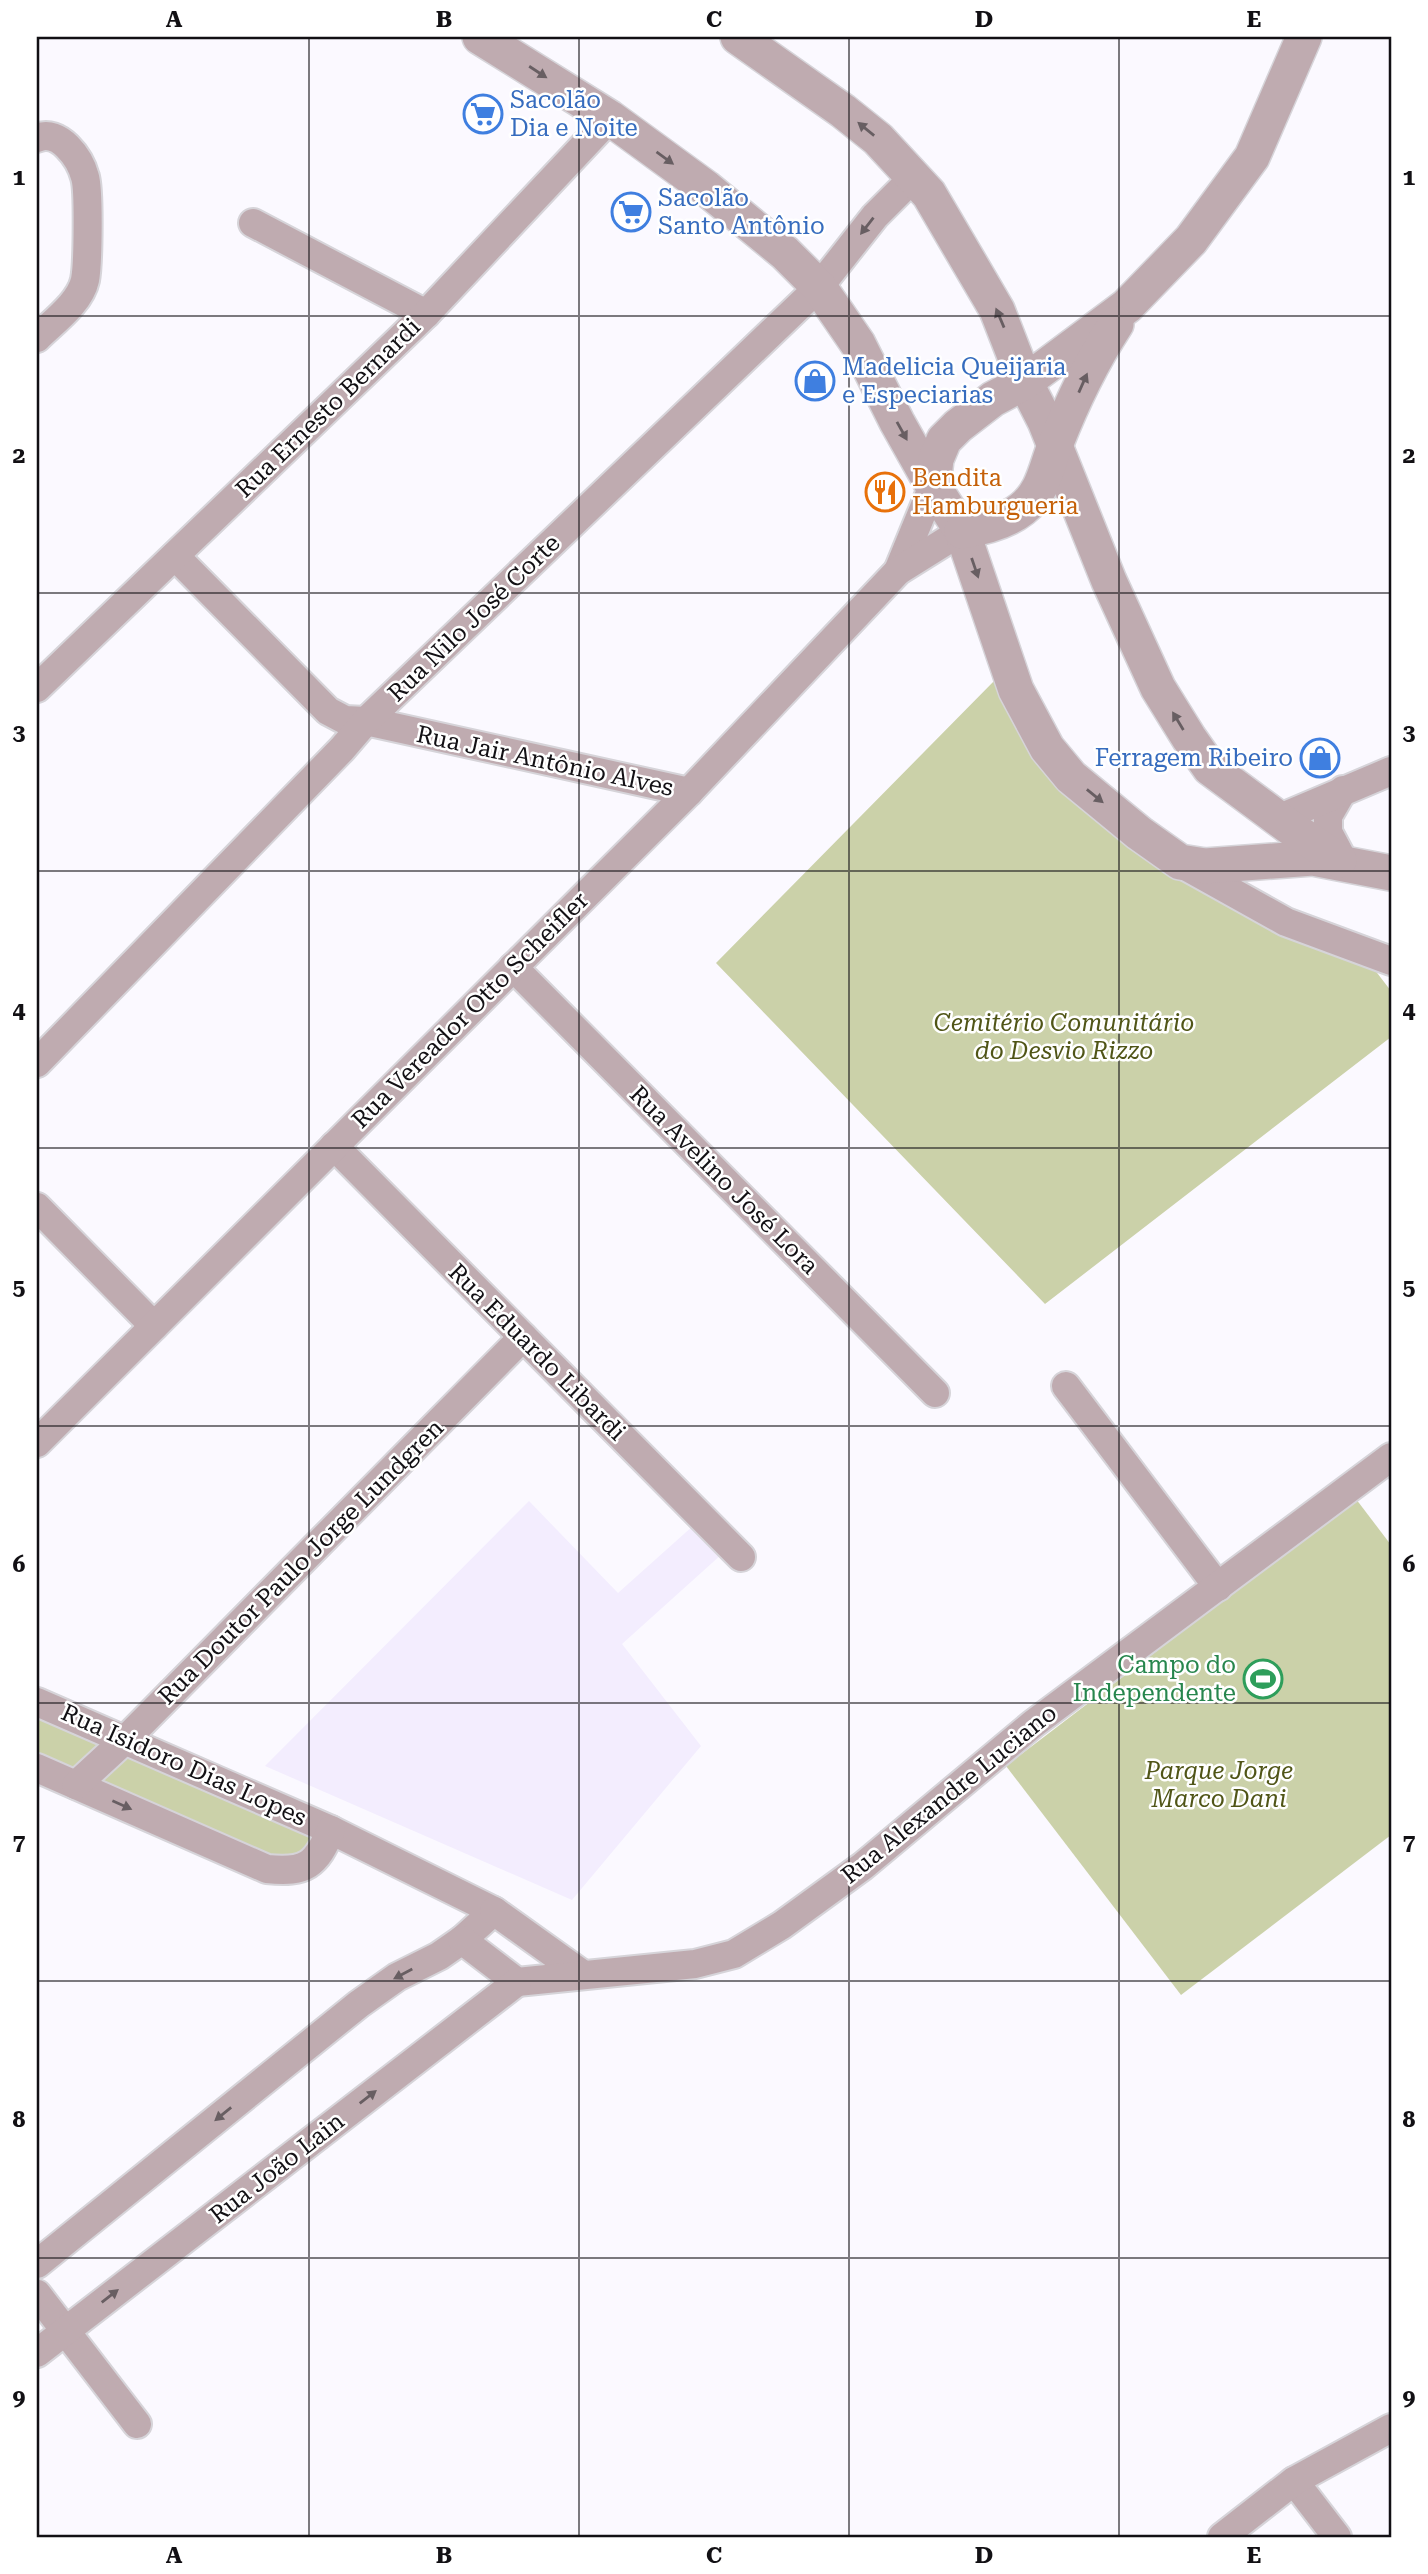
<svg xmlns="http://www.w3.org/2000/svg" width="1428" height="2574" font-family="'Roboto Serif',serif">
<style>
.built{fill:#f3edfe}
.green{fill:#cbd1a9}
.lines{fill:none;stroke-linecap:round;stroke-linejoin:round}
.minor-casing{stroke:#d6d4d9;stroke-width:32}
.tertiary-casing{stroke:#d6d4d9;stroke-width:38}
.minor{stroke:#bfabb0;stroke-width:28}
.tertiary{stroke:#bfabb0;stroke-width:35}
.oneway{fill:#685e62}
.grid{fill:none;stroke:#121014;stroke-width:2;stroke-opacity:0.55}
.labels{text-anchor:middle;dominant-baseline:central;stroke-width:5;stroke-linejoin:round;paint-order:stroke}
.shop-label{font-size:24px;fill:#366cbe;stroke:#fff;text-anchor:start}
.street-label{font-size:24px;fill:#121014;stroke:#fff}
.food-label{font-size:24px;fill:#c56008;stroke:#fff;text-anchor:start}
.park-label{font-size:24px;font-style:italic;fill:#505517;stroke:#fff}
.leisure-label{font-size:24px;fill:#27864d;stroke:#fff;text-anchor:end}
.neatline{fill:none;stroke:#121014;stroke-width:2.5}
.grid-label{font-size:23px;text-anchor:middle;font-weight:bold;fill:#121014}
</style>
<rect width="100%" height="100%" fill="#fbf9ff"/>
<path class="built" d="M529 1501 618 1593 694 1525 722 1554 622 1644 701 1746 572 1900 265 1766Z"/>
<g class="green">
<path d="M995 680 1046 773 1371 965 1391 991V1037L1045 1304 716 963Z"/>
<path d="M1356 1499 1391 1545V1835L1181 1995 1006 1766Z"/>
<path d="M37 1712 105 1741 73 1778 37 1762Z"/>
<path d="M125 1753 311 1833 309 1853 291 1867 95 1786Z"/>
</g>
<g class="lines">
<defs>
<g id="minor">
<path d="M37 138C59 128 80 158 85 177 89 190 88 265 85 280 80 303 53 322 37 338"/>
<path d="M253 223 426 314"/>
<path d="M175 556 328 711 345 720 366 721 689 792"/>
<path d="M898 571 933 486"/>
<path d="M37 688 426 314 610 118"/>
<path d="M1343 790 1328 816V832L1345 864"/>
<path d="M1278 819 1391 771"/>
<path d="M1182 864 1286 922 1391 961"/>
<path d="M513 967 935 1393"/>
<path d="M37 1063 342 749 366 721 819 287 875 216 914 177"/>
<path d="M334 1146 741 1557"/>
<path d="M37 1207 154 1326"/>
<path d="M1066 1386 1218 1587"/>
<path d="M37 1443 689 792 898 571 962 531"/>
<path d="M37 1702 331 1830 494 1911 462 1940 439 1956 397 1977 359 2004 37 2264"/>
<path d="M37 1768 267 1869C306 1873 316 1865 331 1830"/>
<path d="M76 1785 126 1739 523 1337"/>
<path d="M494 1911 582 1974"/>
<path d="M462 1940 517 1982 695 1964 734 1954 782 1925 863 1866 1033 1724 1391 1457"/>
<path d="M37 2294 137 2424"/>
<path d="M37 2353 517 1982"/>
<path d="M1294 2481 1337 2537"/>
<path d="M1222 2537 1294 2481 1391 2428"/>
</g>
<g id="tertiary">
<path d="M480 37 610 118 706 188 785 253 819 287 858 344 897 422 933 486 962 531 1016 690 1047 748 1071 777 1139 833 1180 862 1205 866 1313 858 1391 873"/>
<path d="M738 37 843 111 878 139 929 194 997 310 1025 382 1045 421 1109 581 1158 688 1189 738 1210 768 1291 828 1339 860"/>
<path d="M933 486 936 459 944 440 958 426 993 399 1025 382 1127 306 1191 240 1252 157 1304 37"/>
<path d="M962 531C981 528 1007 521 1022 509 1044 492 1046 467 1056 443 1072 402 1092 361 1116 324"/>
</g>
</defs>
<use href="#minor" class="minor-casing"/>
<use href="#tertiary" class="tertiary-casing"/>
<use href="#minor" class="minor"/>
<use href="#tertiary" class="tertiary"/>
</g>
<defs><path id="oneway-solid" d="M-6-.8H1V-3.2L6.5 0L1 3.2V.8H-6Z" transform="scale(1.75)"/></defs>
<g class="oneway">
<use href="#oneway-solid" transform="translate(538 72) rotate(33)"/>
<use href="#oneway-solid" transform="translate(866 129) rotate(-141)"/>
<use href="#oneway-solid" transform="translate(665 158) rotate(36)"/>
<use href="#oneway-solid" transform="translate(867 226) rotate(128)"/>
<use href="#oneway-solid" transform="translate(1000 318) rotate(-113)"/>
<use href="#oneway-solid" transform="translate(1083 383) rotate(-66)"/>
<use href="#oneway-solid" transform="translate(902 431) rotate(61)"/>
<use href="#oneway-solid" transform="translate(975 568) rotate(71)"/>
<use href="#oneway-solid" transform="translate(1178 721) rotate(-121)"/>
<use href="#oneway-solid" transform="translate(1095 796) rotate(39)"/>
<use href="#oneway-solid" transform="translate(122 1805) rotate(24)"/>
<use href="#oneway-solid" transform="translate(403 1974) rotate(152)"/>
<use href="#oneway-solid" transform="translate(368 2097) rotate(-38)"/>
<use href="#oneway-solid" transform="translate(223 2114) rotate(141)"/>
<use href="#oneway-solid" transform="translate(110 2296) rotate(-38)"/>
</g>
<path class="grid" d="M309 37V2537M579 37V2537M849 37V2537M1119 37V2537M37 316H1391M37 593H1391M37 871H1391M37 1148H1391M37 1426H1391M37 1703H1391M37 1981H1391M37 2258H1391"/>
<defs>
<symbol id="supermarket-ring" viewBox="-11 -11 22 22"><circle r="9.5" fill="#fff" stroke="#3f7fe0" stroke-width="1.5"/><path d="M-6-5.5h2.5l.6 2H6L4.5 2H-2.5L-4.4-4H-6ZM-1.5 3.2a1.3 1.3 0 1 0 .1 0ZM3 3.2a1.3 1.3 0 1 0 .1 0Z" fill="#3f7fe0"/></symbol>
<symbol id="shop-ring" viewBox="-11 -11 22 22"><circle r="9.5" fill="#fff" stroke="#3f7fe0" stroke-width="1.5"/><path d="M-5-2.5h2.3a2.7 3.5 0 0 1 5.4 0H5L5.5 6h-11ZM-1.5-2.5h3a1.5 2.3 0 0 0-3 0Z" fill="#3f7fe0"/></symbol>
<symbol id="restaurant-ring" viewBox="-11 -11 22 22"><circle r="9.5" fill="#fff" stroke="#e8710a" stroke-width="1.5"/><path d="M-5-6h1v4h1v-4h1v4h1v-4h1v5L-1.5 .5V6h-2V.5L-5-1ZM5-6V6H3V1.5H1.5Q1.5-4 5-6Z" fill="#e8710a"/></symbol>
<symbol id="stadium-ring" viewBox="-11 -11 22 22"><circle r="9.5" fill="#fff" stroke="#2e9e5b" stroke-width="1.5"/><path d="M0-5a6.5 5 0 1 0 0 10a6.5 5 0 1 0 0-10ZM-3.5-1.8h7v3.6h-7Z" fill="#2e9e5b"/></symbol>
</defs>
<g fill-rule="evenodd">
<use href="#supermarket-ring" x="461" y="92" width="44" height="44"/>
<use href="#supermarket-ring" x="609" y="190" width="44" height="44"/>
<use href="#shop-ring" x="793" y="359" width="44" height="44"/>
<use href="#restaurant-ring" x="863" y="470" width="44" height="44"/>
<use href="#shop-ring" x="1298" y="736" width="44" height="44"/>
<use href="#stadium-ring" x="1241" y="1657" width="44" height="44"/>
</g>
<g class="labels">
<g class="shop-label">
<text x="510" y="100">Sacolão<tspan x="510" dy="28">Dia e Noite</tspan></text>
<text x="658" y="198">Sacolão<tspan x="658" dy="28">Santo Antônio</tspan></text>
<text x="842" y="367">Madelicia Queijaria<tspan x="842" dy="28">e Especiarias</tspan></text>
<text x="1293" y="758" text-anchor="end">Ferragem Ribeiro</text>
</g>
<g class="street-label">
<text transform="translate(328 408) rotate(-44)">Rua Ernesto Bernardi</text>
<text transform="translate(474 618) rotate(-44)">Rua Nilo José Corte</text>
<text transform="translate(545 761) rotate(12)">Rua Jair Antônio Alves</text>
<text transform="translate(470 1010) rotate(-45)">Rua Vereador Otto Scheifler</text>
<text transform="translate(724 1180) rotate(45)">Rua Avelino José Lora</text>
<text transform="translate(537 1352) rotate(45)">Rua Eduardo Libardi</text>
<text transform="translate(301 1562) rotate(-45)">Rua Doutor Paulo Jorge Lundgren</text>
<text transform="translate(184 1765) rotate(24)">Rua Isidoro Dias Lopes</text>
<text transform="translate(949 1794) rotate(-39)">Rua Alexandre Luciano</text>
<text transform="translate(277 2168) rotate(-38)">Rua João Lain</text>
</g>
<g class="food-label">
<text x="912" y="478">Bendita<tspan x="912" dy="28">Hamburgueria</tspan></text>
</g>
<g class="park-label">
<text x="1064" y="1023">Cemitério Comunitário<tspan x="1064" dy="28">do Desvio Rizzo</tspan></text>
<text x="1219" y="1771">Parque Jorge<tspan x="1219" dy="28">Marco Dani</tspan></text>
</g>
<g class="leisure-label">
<text x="1236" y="1665">Campo do<tspan x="1236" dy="28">Independente</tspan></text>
</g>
</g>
<rect width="1428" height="2574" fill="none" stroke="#ffffff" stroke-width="77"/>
<rect x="38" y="38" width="1352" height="2498" class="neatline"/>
<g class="grid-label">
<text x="174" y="27">A</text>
<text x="444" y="27">B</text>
<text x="714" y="27">C</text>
<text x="984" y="27">D</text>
<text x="1254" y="27">E</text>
<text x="19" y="185">1</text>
<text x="1409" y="185">1</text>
<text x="19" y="463">2</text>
<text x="1409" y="463">2</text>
<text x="19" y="740">3</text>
<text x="1409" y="740">3</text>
<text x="19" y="1018">4</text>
<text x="1409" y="1018">4</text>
<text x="19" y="1295">5</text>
<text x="1409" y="1295">5</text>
<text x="19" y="1572">6</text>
<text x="1409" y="1572">6</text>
<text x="19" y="1850">7</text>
<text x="1409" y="1850">7</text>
<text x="19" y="2127">8</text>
<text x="1409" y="2127">8</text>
<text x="19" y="2405">9</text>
<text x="1409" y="2405">9</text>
<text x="174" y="2563">A</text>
<text x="444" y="2563">B</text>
<text x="714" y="2563">C</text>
<text x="984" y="2563">D</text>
<text x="1254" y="2563">E</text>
</g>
</svg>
